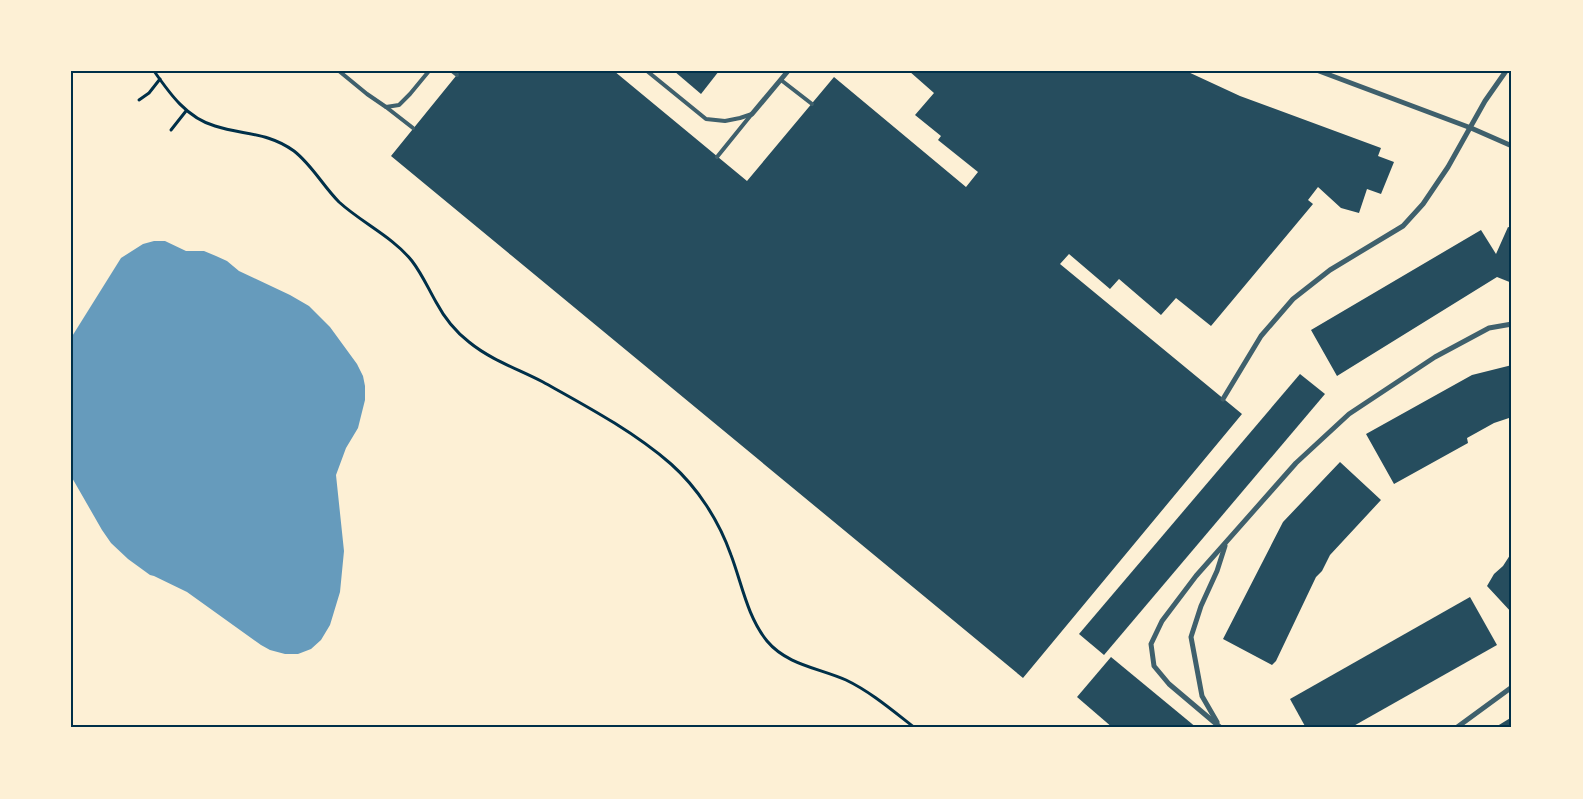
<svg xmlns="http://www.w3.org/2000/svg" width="1583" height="799" font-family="'Roboto Condensed',sans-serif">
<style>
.water{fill:#669bbc}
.building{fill:#264d5e}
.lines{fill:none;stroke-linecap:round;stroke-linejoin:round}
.path{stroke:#003049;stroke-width:3}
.service{stroke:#3f606c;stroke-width:4}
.minor{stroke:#3f606c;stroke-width:5}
.neatline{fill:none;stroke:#003049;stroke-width:2}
</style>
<rect width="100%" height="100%" fill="#fdf0d5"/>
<path class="water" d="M154 241H165L186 251H204L216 256 227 261 239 271 290 295 309 306 330 327 357 364 363 376 365 386V400L358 428 346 448 336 475 344 551 340 592 330 625 321 640 311 649 298 654H285L270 650 261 645 187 592 154 576 150 575 128 559 111 543 102 530 71 476V338L121 258 143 244Z"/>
<g class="building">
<path d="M460 71H614L747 181 834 77 966 187 978 172 938 140 941 136 915 115 934 93 909 71H1186L1240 96 1381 148 1378 156 1394 162 1381 194 1367 189 1359 213 1341 208 1318 187 1308 200 1313 204 1211 326 1176 298 1161 315 1119 279 1110 289 1069 254 1060 264 1242 414 1023 678 391 156Z"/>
<path d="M674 71H719L701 94Z"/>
<path d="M1508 227 1512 228V283L1497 277 1337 376 1311 330 1481 230 1496 254Z"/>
<path d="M1512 365V417L1494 423 1467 438 1468 443 1394 484 1366 434 1472 375Z"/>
<path d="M1300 374 1325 394 1104 655 1079 634Z"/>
<path d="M1340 462 1381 500 1330 555 1322 571 1316 577 1276 661 1272 665 1223 639 1283 522Z"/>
<path d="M1512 552V613L1487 586 1494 574 1503 566Z"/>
<path d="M1470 597 1497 645 1350 728H1306L1290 699Z"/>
<path d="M1111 657 1197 728H1113L1077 697Z"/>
<path d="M1512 717V728H1494Z"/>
</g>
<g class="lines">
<g class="path">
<path d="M154 71C170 94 187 118 215 126 243 135 268 132 294 151 312 165 323 186 339 202 362 223 393 237 412 261 422 274 428 288 436 302 444 317 456 332 469 342 491 360 518 369 543 382 586 406 633 431 671 464 698 488 719 521 731 555 742 584 747 616 767 641 787 665 819 668 846 680 871 692 893 711 915 728"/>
<path d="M139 100 149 93 160 79"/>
<path d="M171 130 186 111"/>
</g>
<g class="service">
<path d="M339 71 367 94 386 107 399 105 410 94 429 71"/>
<path d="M452 71 457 75"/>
<path d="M647 71 706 119 725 121 740 118 752 114"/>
<path d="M781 80 812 104"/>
<path d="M386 107 413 128"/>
<path d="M717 157 751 115"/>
</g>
<g class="minor">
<path d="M1319 71 1471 128 1512 146"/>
<path d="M752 114 788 71"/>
<path d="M1223 399 1261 336 1293 299 1330 270 1403 226 1423 204 1448 167 1485 101 1506 71"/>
<path d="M1217 722 1202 696 1191 637 1201 606 1217 571 1225 546"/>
<path d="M1221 728 1169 684 1154 666 1151 644 1162 621 1196 576 1296 463 1349 414 1435 357 1489 328 1512 324"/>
<path d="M1456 728 1512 687"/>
</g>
</g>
<rect width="1583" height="799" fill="none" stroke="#fdf0d5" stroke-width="145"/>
<rect x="72" y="72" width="1438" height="654" class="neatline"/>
</svg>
